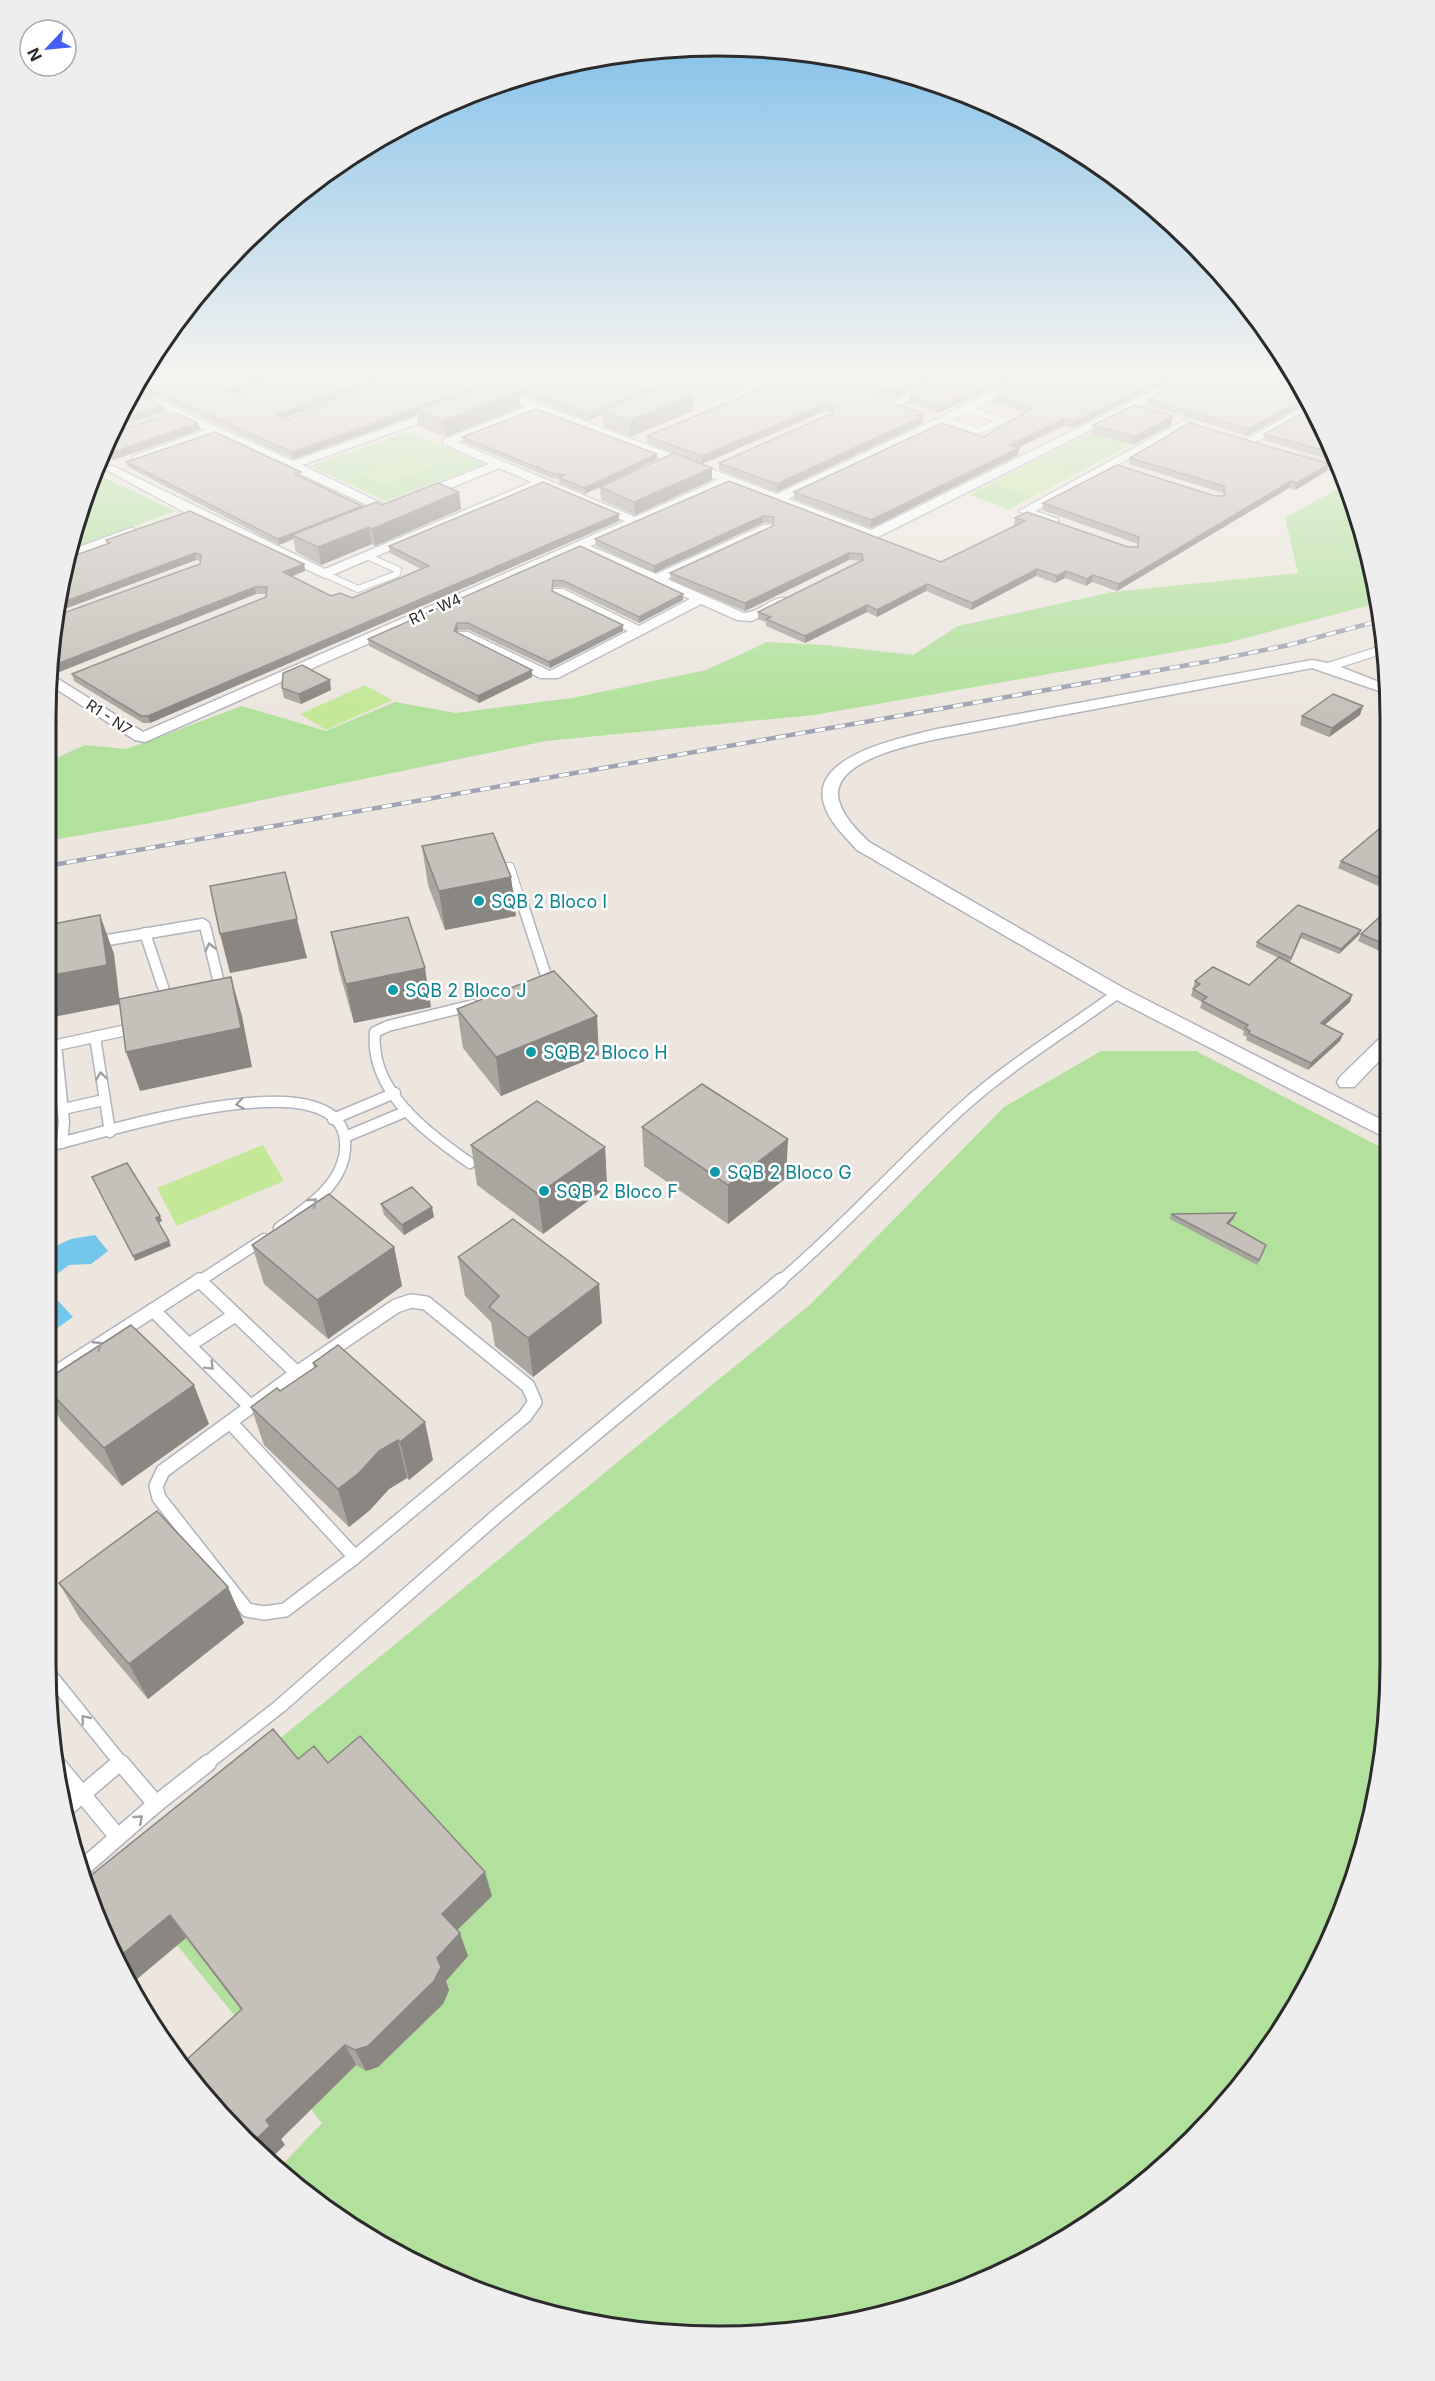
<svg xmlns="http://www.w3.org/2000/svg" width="1435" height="2381" font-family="Inter,sans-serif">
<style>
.green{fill:#b1e19c}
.pitch{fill:#c3e898}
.water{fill:#74c7ea}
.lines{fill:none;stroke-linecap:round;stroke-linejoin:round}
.lane-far4-casing{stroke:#b1b3be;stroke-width:8}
.lane-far3-casing{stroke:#b1b3be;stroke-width:10}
.lane-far2-casing{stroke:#b1b3be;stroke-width:13}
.lane-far1-casing{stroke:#b1b3be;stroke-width:16}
.lane-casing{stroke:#b1b3be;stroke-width:19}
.street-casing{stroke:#b1b3be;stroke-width:3}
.lane-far4{stroke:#fff;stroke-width:6}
.lane-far3{stroke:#fff;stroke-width:8}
.lane-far2{stroke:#fff;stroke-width:10}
.lane-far1{stroke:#fff;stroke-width:13}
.lane{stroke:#fff;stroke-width:16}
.street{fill:#fff;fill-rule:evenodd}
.rail-casing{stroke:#a0a3b4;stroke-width:4.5}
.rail{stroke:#fff;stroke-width:3;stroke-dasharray:10;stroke-linecap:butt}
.wall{fill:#a9a59f}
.shaded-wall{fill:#8a8682}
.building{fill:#c5c0b9;stroke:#8a8682;stroke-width:1.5}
.oneway{stroke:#a0a0a0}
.culture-dot{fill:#0f9aa8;stroke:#fff;stroke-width:2}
.labels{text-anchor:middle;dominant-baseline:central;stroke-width:5;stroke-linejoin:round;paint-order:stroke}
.far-street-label{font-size:15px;fill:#2b2b2b;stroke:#fff}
.culture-label{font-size:18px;fill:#0d838f;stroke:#fff;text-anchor:start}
.rim{fill:none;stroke:#2b2b2b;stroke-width:3}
</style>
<rect width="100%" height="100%" fill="#ece6de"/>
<g class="green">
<path d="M632 376H779L708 406 627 378Z"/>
<path d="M1131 412 1170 424 1009 509 969 495Z"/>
<path d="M408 432 484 464 386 501 310 466Z"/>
<path d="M101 476 175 511 71 550 81 501 92 479Z"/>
<path d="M1346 484 1354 501 1378 603 1227 643 814 715 546 741 162 821 47 841V762L85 745 126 749 242 706 326 731 395 702 456 713 572 698 706 670 767 642 824 645 913 655 958 626 1112 592 1298 573 1285 518Z"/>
<path d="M1101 1051H1196L1386 1150 1389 1708 1354 1880 1276 2037 1193 2139 1127 2197 1015 2266 933 2300 806 2330 717 2336 629 2330 502 2300 420 2266 308 2197 279 2168 322 2123 137 1896 195 1808 811 1304 1004 1107Z"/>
</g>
<g class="pitch">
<path d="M410 456 434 466 385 485 362 474Z"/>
<path d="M1037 461 1075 473 1031 497 993 484Z"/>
<path d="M365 685 392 700 326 730 300 714Z"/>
<path d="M263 1145 284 1181 177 1226 157 1188Z"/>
</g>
<g class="water">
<path d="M95 1235 108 1251 91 1264 69 1265 49 1280V1245L51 1248 71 1239Z"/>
<path d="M49 1291 73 1317 49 1334Z"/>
</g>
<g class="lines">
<defs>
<g id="lane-far4">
<path d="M140 406 157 402 178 413"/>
<path d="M945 421 978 431 1001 421 969 409"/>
<path d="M119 424 129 429"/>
<path d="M325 574 358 589 397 574 398 570 367 556"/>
</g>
<g id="lane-far3">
<path d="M1328 667 1384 649"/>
<path d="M493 867H510L522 904"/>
</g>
<g id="lane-far2">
<path d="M522 902 549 985"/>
<path d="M145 933 168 1002"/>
<path d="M96 942 202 924 205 926 221 991"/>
<path d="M95 1037 110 1132"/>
<path d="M56 1045 64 1122 62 1143"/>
<path d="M48 1047 136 1028"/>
<path d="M63 1109 104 1100"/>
<path d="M333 1119 395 1093"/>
<path d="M345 1137 407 1111"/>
<path d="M48 1146C95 1136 339 1055 345 1141 348 1182 308 1207 279 1228"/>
<path d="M470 1163C428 1134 369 1091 375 1032L388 1026 473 1005"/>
<path d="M198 1282 264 1239"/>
<path d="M779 1282C844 1227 901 1163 964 1106 1011 1064 1067 1030 1118 993"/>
</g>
<g id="lane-far1">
<path d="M199 1280 297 1373"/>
<path d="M411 1301 426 1303 528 1386 535 1402 525 1416 355 1557 285 1610 264 1613 247 1610 159 1498 156 1486 163 1471 297 1373 396 1306Z"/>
<path d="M153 1310 251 1407"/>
<path d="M189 1345 235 1315"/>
<path d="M49 1377 200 1280"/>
<path d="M230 1422 355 1557"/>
<path d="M50 1675 120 1762"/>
<path d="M53 1759 58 1764"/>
<path d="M117 1764 120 1762 122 1764"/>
<path d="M206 1764 279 1707 500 1513 781 1280"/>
</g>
<g id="lane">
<path d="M56 1763 118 1837"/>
<path d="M156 1804 208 1763"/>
<path d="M64 1810 119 1763"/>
<path d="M79 1871 156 1804 121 1763"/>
</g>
<g id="street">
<path d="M450 376H465L777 494 1028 376H1042L788 499 871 530 1184 376H1198L876 538H868L729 485 590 546 656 574 764 525H772V531L667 579 744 613C760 613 772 595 788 598L790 601 752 621 737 620 701 604 558 678H540L456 635 458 632H468L550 671 628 631 553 595V589H563L639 626 690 599 580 550 145 742 135 740 47 683V672L143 732 625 521 542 486 325 578 186 513 103 468 113 466 325 569 532 482 499 468 423 499H415V493L489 464 443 444V440L526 407ZM536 411 718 480 635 517 457 442Z"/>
<path d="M614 376H629L672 394 659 402H651V398L658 394Z"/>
<path d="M948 376H962L898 406 889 404Z"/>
<path d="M1310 403 1313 410 1252 444 1242 442Z"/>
<path d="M443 408 447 409V413L302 465 393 509 374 518 368 514 376 509 216 435 141 460H133V456L206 430 177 417 112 437 116 430 178 410 293 461Z"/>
<path d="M1183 421 1193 423 1035 511 1058 519V525H1050L1019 511Z"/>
<path d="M1302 455 1338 466 1342 473 1298 460V456Z"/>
<path d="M131 528 135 529V535L69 559 71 550Z"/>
<path d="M1312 660 1333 664 1384 684 1385 693 1312 668 937 739C911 745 828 761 839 801 844 818 857 830 869 842L1125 989 1386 1122V1138L1111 997 857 850C844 835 827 820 823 800 814 754 906 737 937 729Z"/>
<path d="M1386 1037V1054L1354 1087H1340L1337 1082 1340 1077 1379 1039Z"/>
</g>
</defs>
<use href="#lane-far4" class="lane-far4-casing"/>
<use href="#lane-far3" class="lane-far3-casing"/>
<use href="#lane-far2" class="lane-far2-casing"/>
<use href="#lane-far1" class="lane-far1-casing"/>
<use href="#lane" class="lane-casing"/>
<use href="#street" class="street-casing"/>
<use href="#lane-far4" class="lane-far4"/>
<use href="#lane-far3" class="lane-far3"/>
<use href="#lane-far2" class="lane-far2"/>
<use href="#lane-far1" class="lane-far1"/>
<use href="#lane" class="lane"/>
<use href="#street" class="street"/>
<defs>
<path id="rail" d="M47 866 1211 661 1289 645 1382 620"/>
</defs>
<use href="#rail" class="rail-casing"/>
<use href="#rail" class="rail"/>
</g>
<g class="wall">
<path d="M142 376H279L235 394 237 395 286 376H398L285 418 289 419 480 388 492 384 472 376H618L693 411 630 437 604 427 603 414 588 421 519 394 520 407 446 437 418 426 417 415 293 459 157 397Z"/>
<path d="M792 376 923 413V423L777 492 719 470V463L833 412H823L702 464 647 443V436Z"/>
<path d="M821 376H945L892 399Z"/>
<path d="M953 376H1022L938 413 909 404 910 397Z"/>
<path d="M1179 376 1073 428 1063 426 1018 448V455L871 528 794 499V492L984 437 1025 413 993 403 994 396Z"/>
<path d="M1300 381 1309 402 1247 436 1147 405 1148 399Z"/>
<path d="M127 408 164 412 129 423 121 421Z"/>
<path d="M1312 408 1336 462 1263 440 1264 434Z"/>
<path d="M198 423 200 430 113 460 109 458 101 460 116 431Z"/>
<path d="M1093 425H1171L1133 445 1092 434Z"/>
<path d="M462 437 657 454V459L585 494 559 483V479L551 478 463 442Z"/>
<path d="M1130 458 1329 464 1327 471 1295 490 1289 488 1117 591 1092 582 1086 586 1065 578 1055 583 1036 576 971 610 926 591 877 617 867 612 805 643 766 626V622L758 619V612L862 561 849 560 745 611 671 580 670 573 773 526V523H763L654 573 596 546 595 539 729 481 941 562 1016 525H1014L1015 518 1128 547H1137L1138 544 1042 510 1043 503 1223 496V493L1129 464Z"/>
<path d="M126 462 302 477 363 507 382 505 461 509 375 546 372 544 321 565 296 552 293 539 279 545 128 467Z"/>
<path d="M712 468V480L635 515 601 500 600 487Z"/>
<path d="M619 521 150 723H143L74 681 72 674 266 597 267 594H256L59 672 48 665 58 615 200 564V561L196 560 59 611 70 557 107 544 106 540 304 564 305 571 292 576 331 596 352 598 421 569 390 553 389 546Z"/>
<path d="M580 546 683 594V600L639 623 564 587H553V591L623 631 550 668 469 630H458L457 632 532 670V677L479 703 369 646 368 639Z"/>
<path d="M282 688 331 690 301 704 284 698Z"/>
<path d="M1360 715 1329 737 1300 725 1302 716Z"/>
<path d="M1385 824V889L1338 868 1341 861Z"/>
<path d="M422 846 516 916 445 930 428 885Z"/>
<path d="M1298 905 1361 930 1359 935 1339 954 1301 938 1290 963 1352 995 1350 1002 1325 1025 1340 1041 1308 1070 1246 1040 1247 1037 1243 1035 1244 1031 1200 1008 1202 1002 1191 996 1195 981 1249 985 1279 958 1256 947 1257 942Z"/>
<path d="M1385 912 1386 954 1358 941 1361 934Z"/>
<path d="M331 932 431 1007 354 1023 339 971Z"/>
<path d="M457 1009 599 1055 501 1096 463 1048Z"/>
<path d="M642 1127 786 1178 728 1224 644 1166Z"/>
<path d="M471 1145 605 1147 607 1187 543 1234 477 1185Z"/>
<path d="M381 1204 434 1217 404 1235 384 1215Z"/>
<path d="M1171 1214 1234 1218 1229 1224 1265 1250 1257 1265 1170 1219Z"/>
<path d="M252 1245 394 1247 402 1286 328 1339 264 1284Z"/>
<path d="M458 1257 602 1323 533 1377 495 1346 491 1322 465 1296Z"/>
<path d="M313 1363 433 1460 409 1480 407 1478 389 1489 370 1510 349 1527 264 1445 251 1407 280 1391 314 1368Z"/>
<path d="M49 1378 209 1424 122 1486 61 1421 49 1399Z"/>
<path d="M59 1583 244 1623 148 1699 80 1619Z"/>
<path d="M298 1759 328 1763 492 1896 457 1930 468 1956 446 1981 449 1990 443 2004 378 2067 366 2071 356 2065 281 2139 285 2145 184 2062 241 2010 186 1938 115 1961Z"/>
</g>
<g class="shaded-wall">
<path d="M262 376H279L228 396 227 390Z"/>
<path d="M380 376H398L279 420 278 414Z"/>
<path d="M931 376H945L892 399V392Z"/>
<path d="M1008 376H1022L938 413V407Z"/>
<path d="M1167 376H1179L1073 428 1074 422Z"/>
<path d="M480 386 481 392 416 410 417 415 293 459 292 452Z"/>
<path d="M651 388V394L603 411V414L588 421V414Z"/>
<path d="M156 391 157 397 129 404 132 396Z"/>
<path d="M519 391 520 407 446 437 444 421Z"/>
<path d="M693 395V411L630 437 629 421Z"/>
<path d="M1307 397 1309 402 1247 436 1248 429Z"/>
<path d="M823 405V412L702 464V456Z"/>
<path d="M163 406 164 412 129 423 128 417Z"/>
<path d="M923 413V423L777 492V484Z"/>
<path d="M1173 416 1171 425 1133 445 1135 437Z"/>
<path d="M1064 419 1063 426 1009 452 1010 445Z"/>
<path d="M198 423 200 430 113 460 111 453Z"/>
<path d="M1019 448 1018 455 871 528V520Z"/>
<path d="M107 451 109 458 101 460 105 452Z"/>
<path d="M657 454V459L585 494V488Z"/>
<path d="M1329 464 1327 471 1295 490 1297 483Z"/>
<path d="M712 468V480L635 515 634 502Z"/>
<path d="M1291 481 1289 488 1117 591 1119 584Z"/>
<path d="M459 492 461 509 375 546 372 529Z"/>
<path d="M362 506 363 512 292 535 293 539 279 545 278 539Z"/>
<path d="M619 514V521L150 723 148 716Z"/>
<path d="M763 516V523L654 573V566Z"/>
<path d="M369 527 372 544 321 565 318 547Z"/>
<path d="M195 553 196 560 59 611 61 603Z"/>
<path d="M849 553V560L745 611V603Z"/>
<path d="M304 564 305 571 285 579 283 572Z"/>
<path d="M1037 569 1036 576 971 610 972 603Z"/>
<path d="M1066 571 1065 578 1055 583 1057 576Z"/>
<path d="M1093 575 1092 582 1086 586 1087 579Z"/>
<path d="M927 584 926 591 877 617V610Z"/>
<path d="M255 587 256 594 59 672 57 664Z"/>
<path d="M683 594V600L639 623V617Z"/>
<path d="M867 605V612L805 643V636Z"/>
<path d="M457 623 458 630 455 637 454 631Z"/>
<path d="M623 625V631L550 668 549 662Z"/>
<path d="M532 670V677L479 703 478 696Z"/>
<path d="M330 680 331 690 301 704 299 694Z"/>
<path d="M49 702 51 710 47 712V703Z"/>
<path d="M1363 706 1360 715 1329 737 1332 728Z"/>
<path d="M55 716 58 723 47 728V719Z"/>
<path d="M511 877 516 916 445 930 439 891Z"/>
<path d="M100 915 114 954 120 1004 48 1018V976Z"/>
<path d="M297 919 307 958 230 973 220 934Z"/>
<path d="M1361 930 1359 935 1339 954 1341 949Z"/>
<path d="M425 968 431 1007 354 1023 346 984Z"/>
<path d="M231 977 242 1016 252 1067 140 1091 126 1052Z"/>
<path d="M1352 995 1350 1002 1319 1030 1321 1023Z"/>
<path d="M597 1016 599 1055 501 1096 496 1057Z"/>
<path d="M1343 1034 1340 1041 1308 1070 1311 1063Z"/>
<path d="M788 1139 786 1178 728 1224V1185Z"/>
<path d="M605 1147 607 1187 543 1234 538 1194Z"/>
<path d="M432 1207 434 1217 404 1235 402 1225Z"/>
<path d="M1236 1213 1234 1218 1225 1228 1227 1223Z"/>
<path d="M160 1216 162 1221 158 1223 156 1218Z"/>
<path d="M169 1241 171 1246 135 1261 133 1256Z"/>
<path d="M394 1247 402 1286 328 1339 317 1300Z"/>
<path d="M599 1284 602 1323 533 1377 528 1338Z"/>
<path d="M194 1385 209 1424 122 1486 104 1448Z"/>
<path d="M425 1422 433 1460 409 1480 400 1442Z"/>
<path d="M398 1440 407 1478 389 1489 370 1510 349 1527 338 1489 379 1451Z"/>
<path d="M228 1587 244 1623 148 1699 129 1664Z"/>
<path d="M485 1872 492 1896 450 1937 442 1914Z"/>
<path d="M170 1915 186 1938 130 1985 114 1961Z"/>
<path d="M460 1933 468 1956 446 1981 449 1990 443 2004 378 2067 366 2071 355 2050Z"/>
<path d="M137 1997 199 2083 183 2063 147 2013Z"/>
<path d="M345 2045 356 2065 281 2139 285 2145 270 2159 253 2142 266 2120Z"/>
</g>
<g class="building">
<path d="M142 376H262L227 390 237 395 286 376H380L278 414 279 417 289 419 404 376H459L480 386 292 452 156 391 132 396Z"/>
<path d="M488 376H618L651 388 588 414Z"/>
<path d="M792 376H813L923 413 919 415 923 416 777 484 719 463 833 413 834 406 823 405 702 456 647 436Z"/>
<path d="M841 376H931L892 392Z"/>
<path d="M953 376H1008L938 407 910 397Z"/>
<path d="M1035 376H1167L1074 422 1064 419 1010 445 1019 448 871 520 794 492 942 423 984 437 1033 408 994 396Z"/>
<path d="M1190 376H1296L1300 381 1307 397 1248 429 1148 399Z"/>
<path d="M495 383 519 391 444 421 416 410Z"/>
<path d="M665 385 693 395 629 421 603 411Z"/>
<path d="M153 401 163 406 128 417 123 415 127 408Z"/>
<path d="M1134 405 1173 416 1135 437 1093 425Z"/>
<path d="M1312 408 1333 453 1264 434Z"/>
<path d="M536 409 657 454 585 488 559 478 565 475 551 473 462 437Z"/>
<path d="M175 413 198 423 111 453 107 451 105 452 116 431Z"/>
<path d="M1189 423 1329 464 1297 483 1291 481 1119 584 1093 575 1087 579 1066 571 1057 576 1037 569 972 603 927 584 877 610 867 605 805 636 766 619 771 617 758 612 863 560 862 554 849 553 745 603 670 573 773 526 774 517 763 516 654 566 595 539 729 481 941 562 1025 521 1015 518 1027 512 1128 547H1138L1139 537 1043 503 1117 465 1215 496H1225L1224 486 1130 458Z"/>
<path d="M215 432 301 472 295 474 362 506 278 539 126 462Z"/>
<path d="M674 453 712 468 634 502 600 487Z"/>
<path d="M543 482 619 514 148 716H141L72 674 266 597 267 587H255L57 664 49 660 58 615 200 564 201 555 195 553 61 603 70 557 110 543 106 540 190 511 304 564 283 572 331 596 340 593 352 598 429 566 389 546Z"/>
<path d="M438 483 459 492 372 529 369 527 318 547 292 535 376 502 382 505Z"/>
<path d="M580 546 683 594 639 617 564 581 553 580 552 591 623 625 549 662 468 623H457L454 631 532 670 478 696 368 639Z"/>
<path d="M302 665 330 680 299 694 282 688 283 673Z"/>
<path d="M1333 694 1363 706 1332 728 1302 716Z"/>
<path d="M47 710 55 716 47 719Z"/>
<path d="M1385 824V880L1341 861Z"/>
<path d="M493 833 511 877 439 891 422 846Z"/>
<path d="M285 872 297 919 220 934 210 886Z"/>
<path d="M1298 905 1361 930 1341 949 1302 933 1291 958 1257 942Z"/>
<path d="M1385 912 1386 945 1361 934Z"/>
<path d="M100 915 107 965 48 976 47 925Z"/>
<path d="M408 917 425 968 346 984 331 932Z"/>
<path d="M1279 957 1352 995 1321 1023 1343 1034 1311 1063 1248 1033 1250 1031 1245 1028 1248 1025 1202 1001 1207 997 1193 989 1200 984 1195 981 1213 967 1249 985Z"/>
<path d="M554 971 597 1016 496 1057 457 1009Z"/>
<path d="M231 977 241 1028 126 1052 119 999Z"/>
<path d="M702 1084 788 1139 728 1185 642 1127Z"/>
<path d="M537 1101 605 1147 538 1194 471 1145Z"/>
<path d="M127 1163 160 1216 156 1218 169 1241 133 1256 92 1177Z"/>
<path d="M412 1187 432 1207 402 1225 381 1204Z"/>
<path d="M329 1194 394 1247 317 1300 252 1245Z"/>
<path d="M1236 1213 1227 1223 1266 1245 1259 1260 1171 1214Z"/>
<path d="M513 1219 599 1284 528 1338 489 1307 499 1296 458 1257Z"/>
<path d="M131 1325 194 1385 104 1448 49 1391V1378Z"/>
<path d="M338 1345 425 1422 400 1442 398 1440 379 1451 359 1473 338 1489 251 1407 277 1388 280 1391 317 1366 313 1363Z"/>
<path d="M157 1511 228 1587 129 1664 59 1583Z"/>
<path d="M273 1729 298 1759 314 1746 328 1763 360 1736 485 1872 442 1914 460 1933 437 1958 441 1967 434 1981 368 2046 355 2050 345 2045 266 2120 270 2126 253 2142 184 2073 147 2013 183 2063 242 2009 170 1915 114 1961 84 1887 91 1881 89 1877Z"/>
</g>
<defs><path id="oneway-chevron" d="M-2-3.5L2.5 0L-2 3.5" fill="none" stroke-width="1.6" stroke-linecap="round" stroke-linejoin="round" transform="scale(1.5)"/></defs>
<g class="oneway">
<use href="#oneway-chevron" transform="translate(210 947) rotate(-103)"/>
<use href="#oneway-chevron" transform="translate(101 1076) rotate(-98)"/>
<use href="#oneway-chevron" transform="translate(240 1104) rotate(172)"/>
<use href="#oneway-chevron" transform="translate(313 1202) rotate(-42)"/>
<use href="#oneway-chevron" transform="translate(98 1345) rotate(-33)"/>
<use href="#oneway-chevron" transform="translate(210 1366) rotate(45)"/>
<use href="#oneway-chevron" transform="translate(85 1719) rotate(-129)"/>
<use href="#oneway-chevron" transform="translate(139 1819) rotate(-41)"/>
</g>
<linearGradient id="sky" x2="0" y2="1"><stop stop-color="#79bce9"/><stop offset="0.53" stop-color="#f6f4f0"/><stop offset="1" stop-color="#f6f4f0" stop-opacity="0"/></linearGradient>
<rect width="1435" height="710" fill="url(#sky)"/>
<g class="culture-dot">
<circle cx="479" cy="901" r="6"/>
<circle cx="393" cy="990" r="6"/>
<circle cx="531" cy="1052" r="6"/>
<circle cx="715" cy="1172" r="6"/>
<circle cx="544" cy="1191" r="6"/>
</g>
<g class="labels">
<g class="far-street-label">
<text transform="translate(435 609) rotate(-24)">R1 - W4</text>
<text transform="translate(109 717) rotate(33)">R1 - N7</text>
</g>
<g class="culture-label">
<text x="491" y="901">SQB 2 Bloco I</text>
<text x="405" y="990">SQB 2 Bloco J</text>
<text x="543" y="1052">SQB 2 Bloco H</text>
<text x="727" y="1172">SQB 2 Bloco G</text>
<text x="556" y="1191">SQB 2 Bloco F</text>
</g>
</g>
<path d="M0 0H1435V2381H0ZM718 56H718A662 662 0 0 1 1380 718V1664A662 662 0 0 1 718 2326H718A662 662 0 0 1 56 1664V718A662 662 0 0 1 718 56Z" fill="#eee" fill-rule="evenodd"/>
<path class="rim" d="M718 56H718A662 662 0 0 1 1380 718V1664A662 662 0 0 1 718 2326H718A662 662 0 0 1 56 1664V718A662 662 0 0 1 718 56Z"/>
<g transform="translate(48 48) rotate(244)"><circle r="28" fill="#ffffff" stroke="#aaaaaa" stroke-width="1.5"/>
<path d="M0-4.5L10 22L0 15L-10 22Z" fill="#435ef4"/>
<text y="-9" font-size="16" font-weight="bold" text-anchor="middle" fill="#2b2b2b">N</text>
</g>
</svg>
